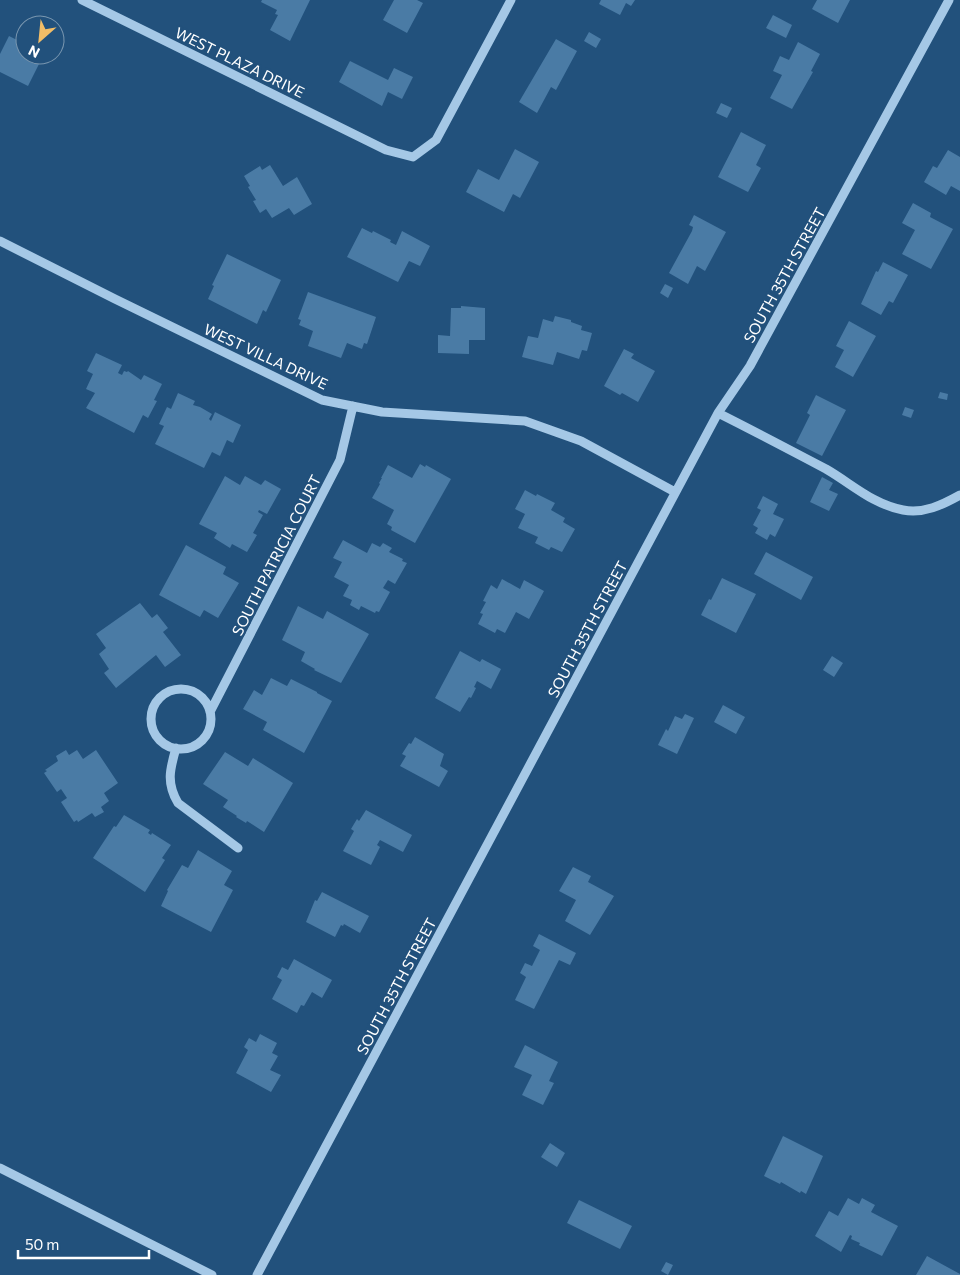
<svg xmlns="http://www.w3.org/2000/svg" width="960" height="1275" font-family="Commissioner,sans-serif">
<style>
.building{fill:#4a7ba5}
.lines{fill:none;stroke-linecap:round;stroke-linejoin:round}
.minor{stroke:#a5c8e6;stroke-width:9}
.labels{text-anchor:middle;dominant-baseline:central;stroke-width:4.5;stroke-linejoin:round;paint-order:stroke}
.street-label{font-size:15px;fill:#fff;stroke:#22517c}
</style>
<rect width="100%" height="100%" fill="#22517c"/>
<path class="building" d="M262 0H310L290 41 270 30 278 15 275 14 277 10 261 2Z
M394 0H417L423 3 407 33 383 20Z
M601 0H635L631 6 626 3 620 15 599 4Z
M817 0H850L838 23 812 9Z
M773 15 792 25 786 38 766 28Z
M589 32 601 39 596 48 584 41Z
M9 36 25 44V55H31L30 57 40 62 28 86 0 72V54Z
M556 39 577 51 556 90 551 87 537 113 519 102Z
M798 42 820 54 811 71 813 72 792 109 770 98 782 75 773 71 780 56 789 60Z
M350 61 388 80 394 68 413 77 402 99 388 92 382 106 339 82Z
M721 103 732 108 727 118 716 113Z
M741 132 766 145 756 165 761 168 748 192 718 177Z
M515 149 539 162 520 198 513 194 504 212 466 192 478 169 499 180Z
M948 150 960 157V191L951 186 946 195 924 182 933 166 937 168Z
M270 165 283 186 297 177 312 204 294 215 289 208 272 218 266 209 260 213 253 201 256 200 248 187 250 186 244 176 260 166 262 170Z
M913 203 931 213 930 217 953 229 931 269 902 254 915 230 902 223Z
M694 215 726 232 705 271 697 266 688 284 669 273 692 231 693 227 689 225Z
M362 228 372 233 373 231 391 240 390 242 396 245 402 231 430 246 420 266 409 261 398 282 347 257Z
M227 254 281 280 266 312 263 310 257 324 208 299 214 286 212 285Z
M883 262 908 275 893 303 889 301 881 315 861 304 876 271 878 272Z
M665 284 673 288 668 298 660 293Z
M308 292 376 317 367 344 364 343 362 349 347 343 341 358 308 346 313 331 299 325 301 320 298 319Z
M461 306 485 308V340H469V354L438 353V335L450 336 451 308H461Z
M555 316 571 320V322L582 326 581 330 592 333 587 351 582 350 579 359 557 352 553 365 522 357 528 336 538 338 543 319 553 322Z
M849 321 876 336 853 377 835 367 844 350 836 346Z
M624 349 634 354 631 358 655 371 638 402 622 393 620 395 604 386Z
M96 353 122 365 118 373 122 375 124 371 127 372 128 371 141 380 144 375 162 384 154 400 157 401 148 418 143 415 134 433 86 408 95 393 86 389 93 374 87 371Z
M940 392 948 394 947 400 938 398Z
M178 393 195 401 193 405 200 407 212 414 209 419 211 421 215 412 241 425 233 443 227 440 220 456 212 452 204 468 155 444 164 426 159 424 167 407 171 409Z
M816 395 846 410 822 456 796 443 810 415 807 413Z
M905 407 914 410 911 418 902 415Z
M420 464 425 467 426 465 451 479 415 543 391 530 392 527 387 524 394 510 372 498 380 484 379 483 382 478H381L388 465 412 478Z
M225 476 240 485 245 476 261 485 265 480 281 489 267 514 259 510 258 512 263 515 253 533 257 535 247 552 232 544 230 548 214 538 217 533 199 524Z
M822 477 833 483 829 490 838 494 829 511 810 502Z
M525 490 536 496 537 494 555 503 551 510 565 518 563 522 575 529 562 552 551 547 549 550 535 543 538 537 518 528 525 514 515 509Z
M763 496 778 504 773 514 784 519 775 537 770 534 767 540 755 533 758 528 753 525 761 510 757 508Z
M343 540 367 553 372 543 380 547 383 543 392 548 389 552 403 559 402 561 407 563 395 584 388 580 383 588 390 592 379 612 376 611 375 613 361 606 359 610 350 605 352 600 343 596 349 585 334 577 342 562 333 558Z
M186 545 226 567 223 574 239 583 218 618 204 610 200 617 159 595Z
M766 552 813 577 801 600 754 574Z
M722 578 756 594 736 633 701 615 709 599 711 600Z
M502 579 520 589 524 580 544 591 529 619 516 612 505 633 497 629 495 633 478 624 483 614 480 613 486 602 483 601 491 585 497 589Z
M140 603 152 618 157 614 168 628 163 632 181 655 165 667 156 655 116 688 104 673 109 669 99 654 106 648 96 634Z
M298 606 323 619 327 611 369 634 341 683 314 670 315 669 301 661 305 652 282 640Z
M460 651 480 662 482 659 501 669 491 689 477 681 474 687 476 688 471 698 469 697 460 712 435 698Z
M832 656 843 663 834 677 823 670Z
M271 678 287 686 291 679 317 692V693L332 701 304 753 263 730 267 722 243 709 254 690 262 695Z
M723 705 745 717 736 734 714 722Z
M685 714 694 718 677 754 658 745 666 729 668 731 675 716 682 719Z
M415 737 444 754 440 766 448 771 439 787 400 766 406 756 402 754 409 743 411 744Z
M66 750 69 755 77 750 83 759 96 750 118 783 104 793 109 801 101 807 104 812 95 817 92 813 78 822 77 820 74 822 61 802 67 798 61 789 57 792 44 773 47 771 45 770 58 761 56 756Z
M225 752 248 766 253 758 293 783 264 832 247 821 246 823 236 817 237 816 223 807 228 800 203 784Z
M366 810 412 835 403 852 380 840 377 845 380 847 371 865 343 851 354 831 351 829 357 819 359 821Z
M124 815 150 830 148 833 151 835 152 833 171 845 162 858 165 860 145 892 93 858 114 826 116 827Z
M198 850 232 871 224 885 233 890 211 932 161 906 168 891 167 890 182 865 188 868Z
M573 867 591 876 588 882 614 896 590 935 565 921 576 900 559 891Z
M322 892 369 916 360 933 344 924 343 926 341 925 335 937 306 922 315 900 317 901Z
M539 934 576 953 570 965 559 960 534 1009 515 1000 526 977 520 973 525 963 532 966 540 950 533 946Z
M294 959 332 980 322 998 312 992 304 1006 301 1005 297 1013 272 999 282 980 277 977 282 967 288 970Z
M260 1034 277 1043 272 1053 278 1056 270 1070 281 1075 271 1092 236 1073 248 1050 244 1047 249 1038 256 1042Z
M525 1045 558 1062 549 1081 554 1083 543 1105 522 1095 532 1075 514 1067Z
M783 1136 823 1156 806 1194 801 1191 800 1193 781 1182 780 1184 764 1176Z
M550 1143 565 1153 557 1167 541 1157Z
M848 1198 859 1204 862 1198 875 1205 871 1212 898 1226 882 1256 859 1245 860 1243 851 1239 852 1236 850 1235 841 1252 815 1236 829 1211 838 1216Z
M579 1200 632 1226 620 1249 567 1223Z
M927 1256 960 1274V1275H916Z
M666 1262 673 1265 668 1275 661 1271Z"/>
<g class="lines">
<path class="minor" d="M82 0 386 150 413 157 436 140 511 0
M0 241 115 299 322 400 382 412 525 421 581 441 675 492
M718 413C754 431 790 450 826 469 852 484 872 504 903 510 924 514 942 505 960 495
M151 719a30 30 0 1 1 60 0a30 30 0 1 1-60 0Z
M210 712 340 460 353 406
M176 748C170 769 166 783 178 803L238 848
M0 1168 212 1275
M257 1275 718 413 750 366 949 0"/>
</g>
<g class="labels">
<g class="street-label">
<text transform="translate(240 62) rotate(26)">WEST PLAZA DRIVE</text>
<text transform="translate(784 275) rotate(-61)">SOUTH 35TH STREET</text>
<text transform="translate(266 356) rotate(25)">WEST VILLA DRIVE</text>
<text transform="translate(276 555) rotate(-63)">SOUTH PATRICIA COURT</text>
<text transform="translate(587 629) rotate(-62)">SOUTH 35TH STREET</text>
<text transform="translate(396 986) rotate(-62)">SOUTH 35TH STREET</text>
</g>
</g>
<g transform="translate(40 40) rotate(207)"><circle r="24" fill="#22517c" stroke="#7a97b0"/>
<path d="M0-4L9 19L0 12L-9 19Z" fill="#f2bd67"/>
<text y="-8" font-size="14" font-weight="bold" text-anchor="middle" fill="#ffffff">N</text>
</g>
<path d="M18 1250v8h131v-8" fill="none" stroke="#ffffff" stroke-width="2.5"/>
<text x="25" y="1250" font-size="15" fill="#ffffff" stroke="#22517c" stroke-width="4" paint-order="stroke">50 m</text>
</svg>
